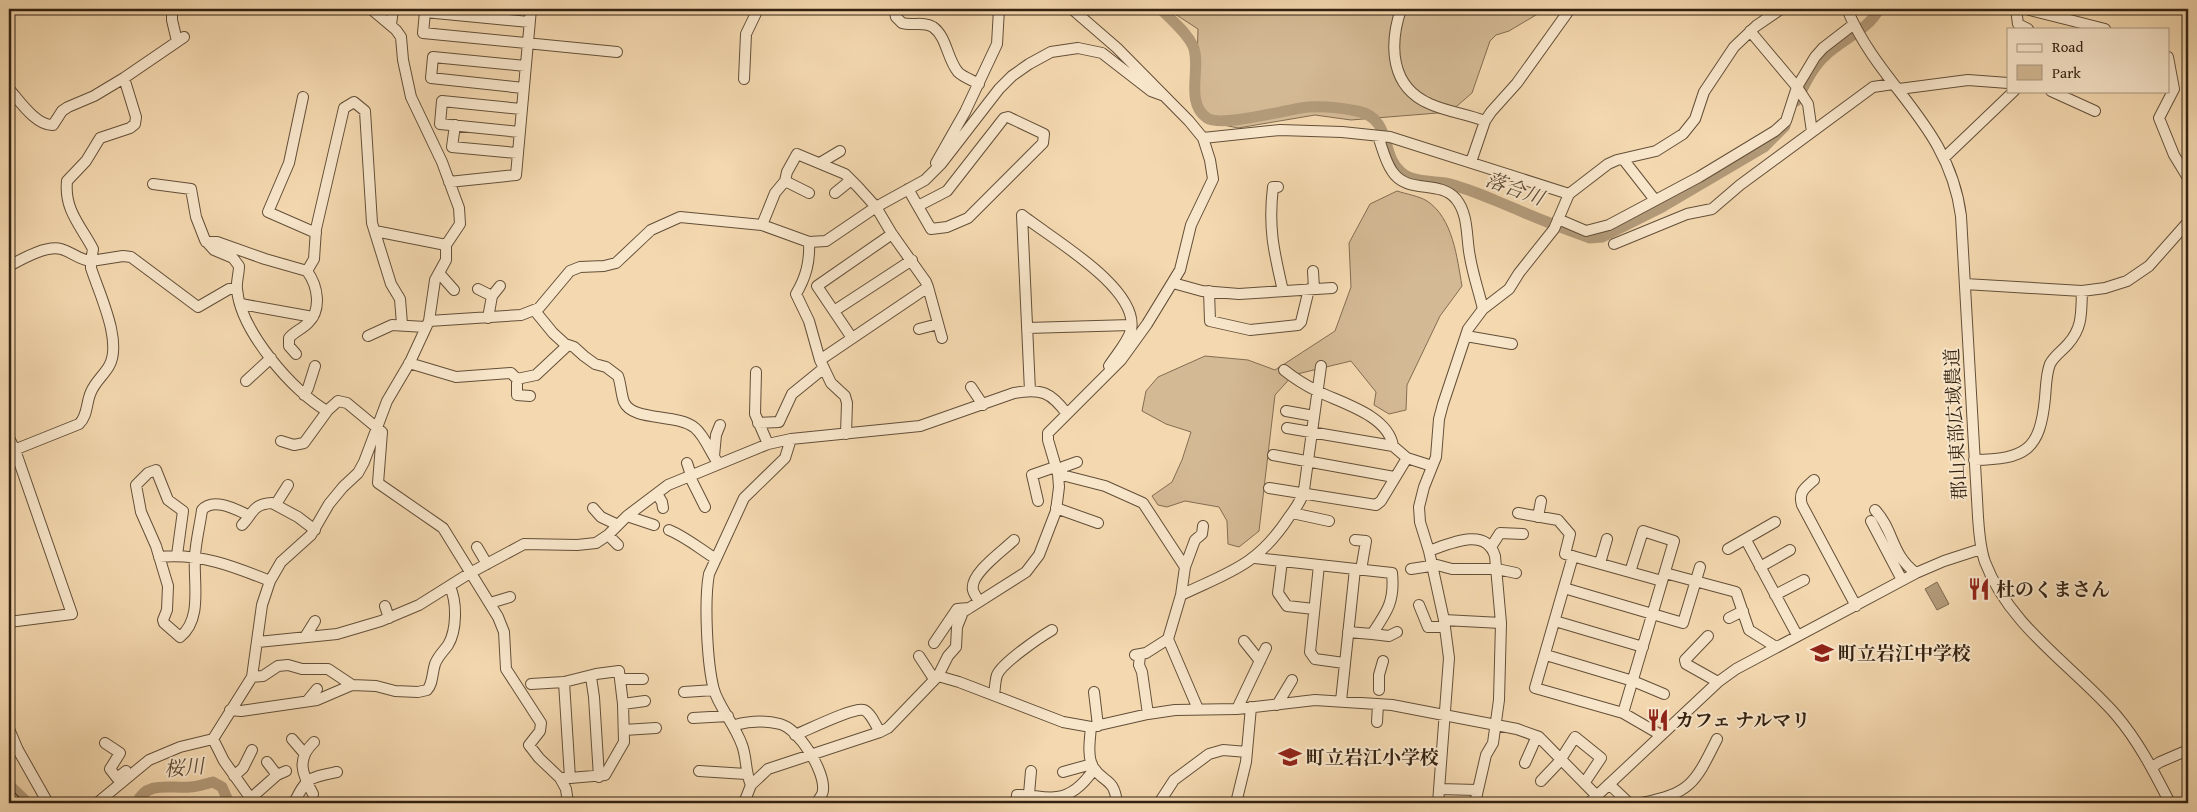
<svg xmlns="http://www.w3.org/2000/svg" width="2197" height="812" font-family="'Gentium Book Plus','Noto Serif JP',serif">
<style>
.green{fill:#d3b994;stroke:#836d52}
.water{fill:#b29a79;stroke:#7f6a4f}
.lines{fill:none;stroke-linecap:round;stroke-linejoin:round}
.river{stroke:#b29a79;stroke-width:11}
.minor-casing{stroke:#634f38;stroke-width:12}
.highway-casing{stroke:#332111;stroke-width:16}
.minor{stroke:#f8e6cb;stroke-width:10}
.highway{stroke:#f4d8af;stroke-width:14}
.labels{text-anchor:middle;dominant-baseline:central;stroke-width:4;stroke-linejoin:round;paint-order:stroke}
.street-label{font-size:19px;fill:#332111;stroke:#f8e6cb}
.poi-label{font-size:19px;font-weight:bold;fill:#332111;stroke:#f8e6cb;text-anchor:start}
.water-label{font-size:20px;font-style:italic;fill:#5f4b35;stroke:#f8e6cb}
</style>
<rect width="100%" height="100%" fill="#f4d8af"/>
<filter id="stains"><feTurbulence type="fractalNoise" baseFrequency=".004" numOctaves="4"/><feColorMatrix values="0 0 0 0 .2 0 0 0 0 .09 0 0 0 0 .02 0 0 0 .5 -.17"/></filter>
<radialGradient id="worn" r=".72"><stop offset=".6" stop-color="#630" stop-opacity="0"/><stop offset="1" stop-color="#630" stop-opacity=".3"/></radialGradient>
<path class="green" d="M1170 9H1546L1509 31 1496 35 1490 41 1472 93 1450 112 1351 120 1315 115 1238 128 1209 122 1196 94 1198 29 1175 14Z
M1397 191C1406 194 1419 196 1427 201 1453 218 1457 258 1462 286L1440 316 1407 385 1406 410 1389 414 1374 405 1376 392 1351 361 1293 375 1275 395 1259 531 1239 547 1228 544 1227 521 1219 507 1185 501 1167 507 1158 505 1152 496 1172 482 1182 460 1191 432 1166 424 1142 411 1146 391 1158 377 1205 356 1248 360 1275 370 1335 331 1351 287 1349 243 1370 204Z"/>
<path class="water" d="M1937 582 1949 604 1937 610 1925 589Z"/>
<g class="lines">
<path class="river" d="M1161 9C1171 20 1186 31 1193 46 1202 67 1184 102 1207 118 1222 128 1287 109 1308 107 1323 106 1342 108 1357 111 1393 118 1380 155 1401 172 1412 182 1431 181 1445 183 1469 188 1493 200 1516 209 1540 220 1565 229 1590 238L1602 237 1662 207 1764 147 1785 126
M1796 101C1805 85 1812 67 1826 55 1842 40 1869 29 1879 9
M9 785 28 803
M137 803C146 780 172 789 190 787 198 787 205 784 213 782L222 787 229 803"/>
<defs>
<path id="minor" d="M172 9V20L177 41
M894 9 896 17 902 23C912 26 924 21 933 27 947 37 947 59 958 72 963 77 972 80 979 84
M1401 9C1389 45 1390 87 1430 104 1448 112 1467 114 1485 121
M1847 9C1880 88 1949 124 1961 216L1978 517C1979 532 1980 548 1985 562 2009 626 2073 666 2116 715 2139 742 2154 772 2170 803
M2016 9 2018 24 2028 29
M2026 9 2105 29
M529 22 425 12 423 33 617 52
M391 25 393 9
M1750 31 1797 87 1808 104 1812 132
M2168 57 2174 89 2159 118 2174 155 2188 178
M124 78 136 117 135 124 130 128 100 138 86 161 67 181C64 210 81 226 93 249L91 261 123 256 131 257 198 307 229 289H237
M744 79 746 34 758 9
M523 88 431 78 433 57 525 66
M9 89C19 100 36 126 53 125L62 111 68 107 94 96 124 78 184 37
M1899 89 1968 80 2008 83
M2051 91 2095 111
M303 97 289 163 268 212 316 233
M455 125 452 147 517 153
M519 132 440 124 442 101 521 109
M1378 136C1382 147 1385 161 1392 171 1407 195 1439 179 1456 199 1469 215 1466 238 1470 257 1473 275 1479 292 1483 309
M1203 138 1280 130 1342 132 1390 137 1569 194
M1945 157 2014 91
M1623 159 1655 200
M1471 162 1485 121 1491 112 1517 83 1570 9
M820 163 840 151
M936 163 965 112 997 44 999 9
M785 181 809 193
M449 182 516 175 531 9
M153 184 191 189 196 217 205 240 214 250 233 258 239 266C239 274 236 282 237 289 240 330 293 392 327 411
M1278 187H1273C1268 228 1274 252 1283 291
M908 189 931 229 947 227 968 218 1043 143 1044 134 1008 117 1004 118 947 191 918 206
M835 193 851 180
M1022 215C1049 237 1140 288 1131 330 1128 342 1116 355 1109 366
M1022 215 1030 391
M1558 219 1586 231 1609 225 1699 177 1775 131 1786 121 1797 87 1815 57 1823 48 1854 24
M762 225 775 193 785 181 787 172 797 154 845 174 858 187 876 207 892 234 926 282 928 287 820 360
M375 231 446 245
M206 242H217L265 259 307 271
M809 242C810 262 806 277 796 294L809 321 820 360 831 383 845 396 847 403 846 434
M1614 244 1687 214 1712 209 1740 185 1873 87 1893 84
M9 266C22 259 46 245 61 249 72 252 79 260 91 261V268C99 293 123 342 109 366 104 375 95 382 91 392 86 402 88 416 79 424L9 452
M1313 271 1314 289
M439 273 454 290
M1173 283 1202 291 1239 294 1332 288
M1965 284 2082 291 2105 288 2127 281 2149 266 2188 222
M928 287 942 338
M478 289 492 296
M1209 291 1210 321 1250 330 1298 325 1301 322 1309 289
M241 304 313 317
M535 311 553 333 565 344 574 347 584 356 595 364 606 367 618 376C621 384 621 394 624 402 633 422 677 413 695 428 704 435 711 453 718 463
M834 311 912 260
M488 318 492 296 500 286
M429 321 521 315 539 308 570 271 580 267 604 266 616 263 651 230 680 217 762 225 809 242 826 241 876 207 925 180 941 164 999 89 1012 76 1029 64 1051 52 1078 48 1102 53 1151 91 1162 95
M1027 328 1131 325
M919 329 938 324
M368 336 392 325 425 327
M1466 336 1512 344
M852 338 817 286 892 234
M296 354 289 346V338C294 332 302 329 308 323 322 310 318 286 307 271L314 259 316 229 344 108 354 102 365 111 372 223 391 284 400 299 402 324
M409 363 456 377 511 373 517 379 536 375 568 345
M1284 370C1294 378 1305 385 1317 391 1341 403 1388 415 1393 446
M756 372 755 414 768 444
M517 379V395L530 396
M246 381 271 358
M971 387 983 405
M304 395 308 388 315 366
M1286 411 1314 416
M758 423 779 422 792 394 824 368
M1287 428 1393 446 1407 458 1432 466
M9 438 15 450 72 614 9 622
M281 441 294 445 304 443 328 410 338 401 347 403 382 432 378 483 443 528 498 617 504 632 506 669 541 723 540 731 529 745 539 758 560 778H570
M1273 455 1394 477
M714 456 716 435 720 425
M1974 460C2025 459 2040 451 2045 398 2046 387 2046 374 2050 364 2054 356 2062 351 2068 344 2083 327 2081 313 2082 291
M687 463 691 475
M1058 474 1105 486 1143 503 1185 567 1181 595 1168 639 1198 709
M689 475 705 507
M1061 475 1063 467 1077 462
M1814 480C1805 488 1798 492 1802 505L1856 606
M1269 488 1376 505 1381 501 1407 458
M657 494 662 502 663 508
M1038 501 1032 475 1055 467
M276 504 288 485
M593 508 601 517 618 525
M1056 508 1098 523
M1875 510C1894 530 1891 555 1916 573
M1292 513 1329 521
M1518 513 1558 520 1570 534 1565 554 1662 581
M627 516 654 525
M1538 517 1541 501
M1871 521 1902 580
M242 525C253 514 252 504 272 503L298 517 315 530
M669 530C686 537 700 549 716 559
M608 535 618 545
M1355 540 1366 541 1361 570
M1746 540 1797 635
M477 547 487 564
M1491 547 1500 533 1523 534
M1728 549 1775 522
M1429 551C1449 544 1486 526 1495 556L1501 623 1499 700 1493 743 1486 755 1475 803
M177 555 183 511 168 500 156 470 148 473 136 485 141 512 156 546 168 586 167 610 163 620 164 623 180 637C203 619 193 582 195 556 196 540 200 525 202 510 213 497 235 509 248 515
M1573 556 1535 688 1623 713 1661 735
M159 557C200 553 233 566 270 581
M1255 558 1392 573C1395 601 1387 612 1372 634L1348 632
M1282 561 1278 593 1287 606 1314 609
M1600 563 1607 539
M1319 565 1310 652 1315 659 1344 663
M1185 567 1195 540 1202 534 1203 526
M1760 567 1790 550
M1411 569 1437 565 1452 569H1497L1516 573
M1665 573 1736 592 1749 630 1776 647
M1564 588 1683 623 1700 567
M1181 595C1229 572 1257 566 1289 517 1295 509 1302 500 1304 490L1321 366
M1775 595 1804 580
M979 601C977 598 974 594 973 590 969 574 1004 550 1014 540
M490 603 510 597
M1419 605 1428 627H1445
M385 606 389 618
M1729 618 1743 611
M1444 620 1501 623
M1555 621 1643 647
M1372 634 1389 636 1397 632
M1708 636 1685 660 1686 664 1718 682
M305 637 315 621
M1244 641 1260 661
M258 642 337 634 381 621 419 605 470 573 524 544 577 545 596 543 608 535 627 516 668 485 768 444 791 439 920 426 1014 393C1041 388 1051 392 1067 414
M934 643 957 609 969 608
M1135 655 1146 653 1168 639
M1140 655 1139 665 1142 672 1148 714
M1546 655 1633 681 1664 694
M919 656 934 679
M619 671 623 704 624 742 605 775 570 778 564 682 596 674Z
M938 676 948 656 956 647 957 627 963 612 1026 572 1039 555 1056 511 1059 487 1058 474 1048 440V433L1121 360 1147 324 1180 270 1191 225 1213 179 1210 160 1203 138 1189 121 1117 48 1072 9
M252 677 263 676 278 666 288 665 302 669H328L352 685 376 686 395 691 418 692 427 690C433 684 432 673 435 664 438 656 443 652 448 645 457 630 457 602 450 587
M591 677 594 697 599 777
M621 679H643
M531 684 564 682
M1379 690V675L1383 661
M684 692 714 690
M1094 692 1098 726
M994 695C995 689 995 681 997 675 1002 663 1040 637 1052 630
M308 700 317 689
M1341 701 1355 569
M623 704 645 701
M1277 705 1292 680
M1237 709 1266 648
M230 710 241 711 317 700 352 685
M1623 713 1674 541 1643 531 1630 572
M693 718 728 716
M1377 722 1378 704
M735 725C750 721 764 720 780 724 799 729 825 771 823 790 823 795 819 799 816 803
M1091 727C1090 739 1087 756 1093 767 1104 784 1114 777 1117 803
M9 729 18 750 48 803
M624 730 656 728
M795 735C808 730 853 707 864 710 871 713 876 726 880 732
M213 739 224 761 254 803
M292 739 304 753
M105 743 120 753 110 769 117 778 126 771
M267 762 277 775
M1525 763 1537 736
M2152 767 2160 762 2188 750
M699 771 746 774
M1063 772 1092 764
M234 776 243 768 252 750
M560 778 566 789 568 803
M1541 781 1559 762 1575 737 1601 758 1585 782
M1609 784 1629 803
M751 785C745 772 747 758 742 745 735 725 719 707 714 690 707 664 704 601 709 574L744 498 785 458 791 439
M1439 789 1477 790
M313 794C302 774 296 759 314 742
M1029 794 1031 771
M251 798 277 775 286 771
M97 803 149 760 180 747 213 739 252 677 262 605 270 581 281 562 311 535 329 504 343 487 358 473 364 462 387 401 410 362 429 321 435 280 446 260V245L460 224 459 208 442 162 411 97 403 60 401 37 396 30 371 9
M294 803C307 777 308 778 337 772
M744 803 751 785 768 769 880 732 888 728 938 676 959 682 1063 722 1091 727 1148 714 1175 710 1237 709 1315 700 1392 705 1423 711 1517 729 1539 737 1597 796
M1016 803 1017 795C1030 794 1044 799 1057 797 1073 795 1086 781 1094 769
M1159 803 1174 780 1209 754 1223 750 1247 752
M1236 803 1246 762 1251 707
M1438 803 1449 658 1444 620 1429 551 1420 522 1419 507 1424 487 1436 457 1439 419 1443 404 1468 329 1483 309 1509 289 1519 273 1554 229 1569 194 1608 164 1617 160 1656 151 1683 134 1695 119 1704 92 1734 47 1756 26 1781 9
M1589 803 1718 682 1736 669 1916 573 1944 561 1981 549
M1642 803C1691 793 1695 783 1717 739"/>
<path id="highway" d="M9 798 14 803"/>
</defs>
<use href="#minor" class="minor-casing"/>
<use href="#highway" class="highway-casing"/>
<use href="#minor" class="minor"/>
<use href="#highway" class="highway"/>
</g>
<defs>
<symbol id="restaurant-bare" viewBox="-9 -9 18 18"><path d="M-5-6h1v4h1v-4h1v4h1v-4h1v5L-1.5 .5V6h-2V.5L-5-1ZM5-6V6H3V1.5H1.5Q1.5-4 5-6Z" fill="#8f2418" stroke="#f8e6cb" stroke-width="2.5" paint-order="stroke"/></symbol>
<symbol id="school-bare" viewBox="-9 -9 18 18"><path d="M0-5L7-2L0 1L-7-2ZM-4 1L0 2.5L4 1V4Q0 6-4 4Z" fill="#8f2418" stroke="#f8e6cb" stroke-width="2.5" paint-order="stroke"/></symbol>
</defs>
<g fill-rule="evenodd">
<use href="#restaurant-bare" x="1963" y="573" width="32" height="32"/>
<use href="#school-bare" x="1806" y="637" width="32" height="32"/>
<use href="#restaurant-bare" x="1642" y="704" width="32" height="32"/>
<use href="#school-bare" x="1274" y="741" width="32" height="32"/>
</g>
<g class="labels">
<g class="street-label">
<text transform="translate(1955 424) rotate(-93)">郡山東部広域農道</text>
</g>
<g class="poi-label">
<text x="1996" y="589">杜のくまさん</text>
<text x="1838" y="653">町立岩江中学校</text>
<text x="1675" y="720">カフェ ナルマリ</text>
<text x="1306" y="757">町立岩江小学校</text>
</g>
<g class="water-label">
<text transform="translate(1515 188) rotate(20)">落合川</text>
<text transform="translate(184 767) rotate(-5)">桜川</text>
</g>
</g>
<rect width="2197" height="812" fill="none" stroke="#f4d8af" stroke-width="30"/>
<rect x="10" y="10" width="2177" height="792" fill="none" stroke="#332111" stroke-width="2.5"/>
<rect x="15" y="15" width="2167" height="782" fill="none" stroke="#332111"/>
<rect x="2007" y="28" width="162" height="65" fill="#f8e6cb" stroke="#a99781"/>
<rect x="2017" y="44" width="25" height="8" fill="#f8e6cb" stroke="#a99781"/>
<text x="2052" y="52" font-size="15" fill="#332111">Road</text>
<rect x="2017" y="65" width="25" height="15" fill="#d3b994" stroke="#a99781"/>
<text x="2052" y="78" font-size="15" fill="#332111">Park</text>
<rect width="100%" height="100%" filter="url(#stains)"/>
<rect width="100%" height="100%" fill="url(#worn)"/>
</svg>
